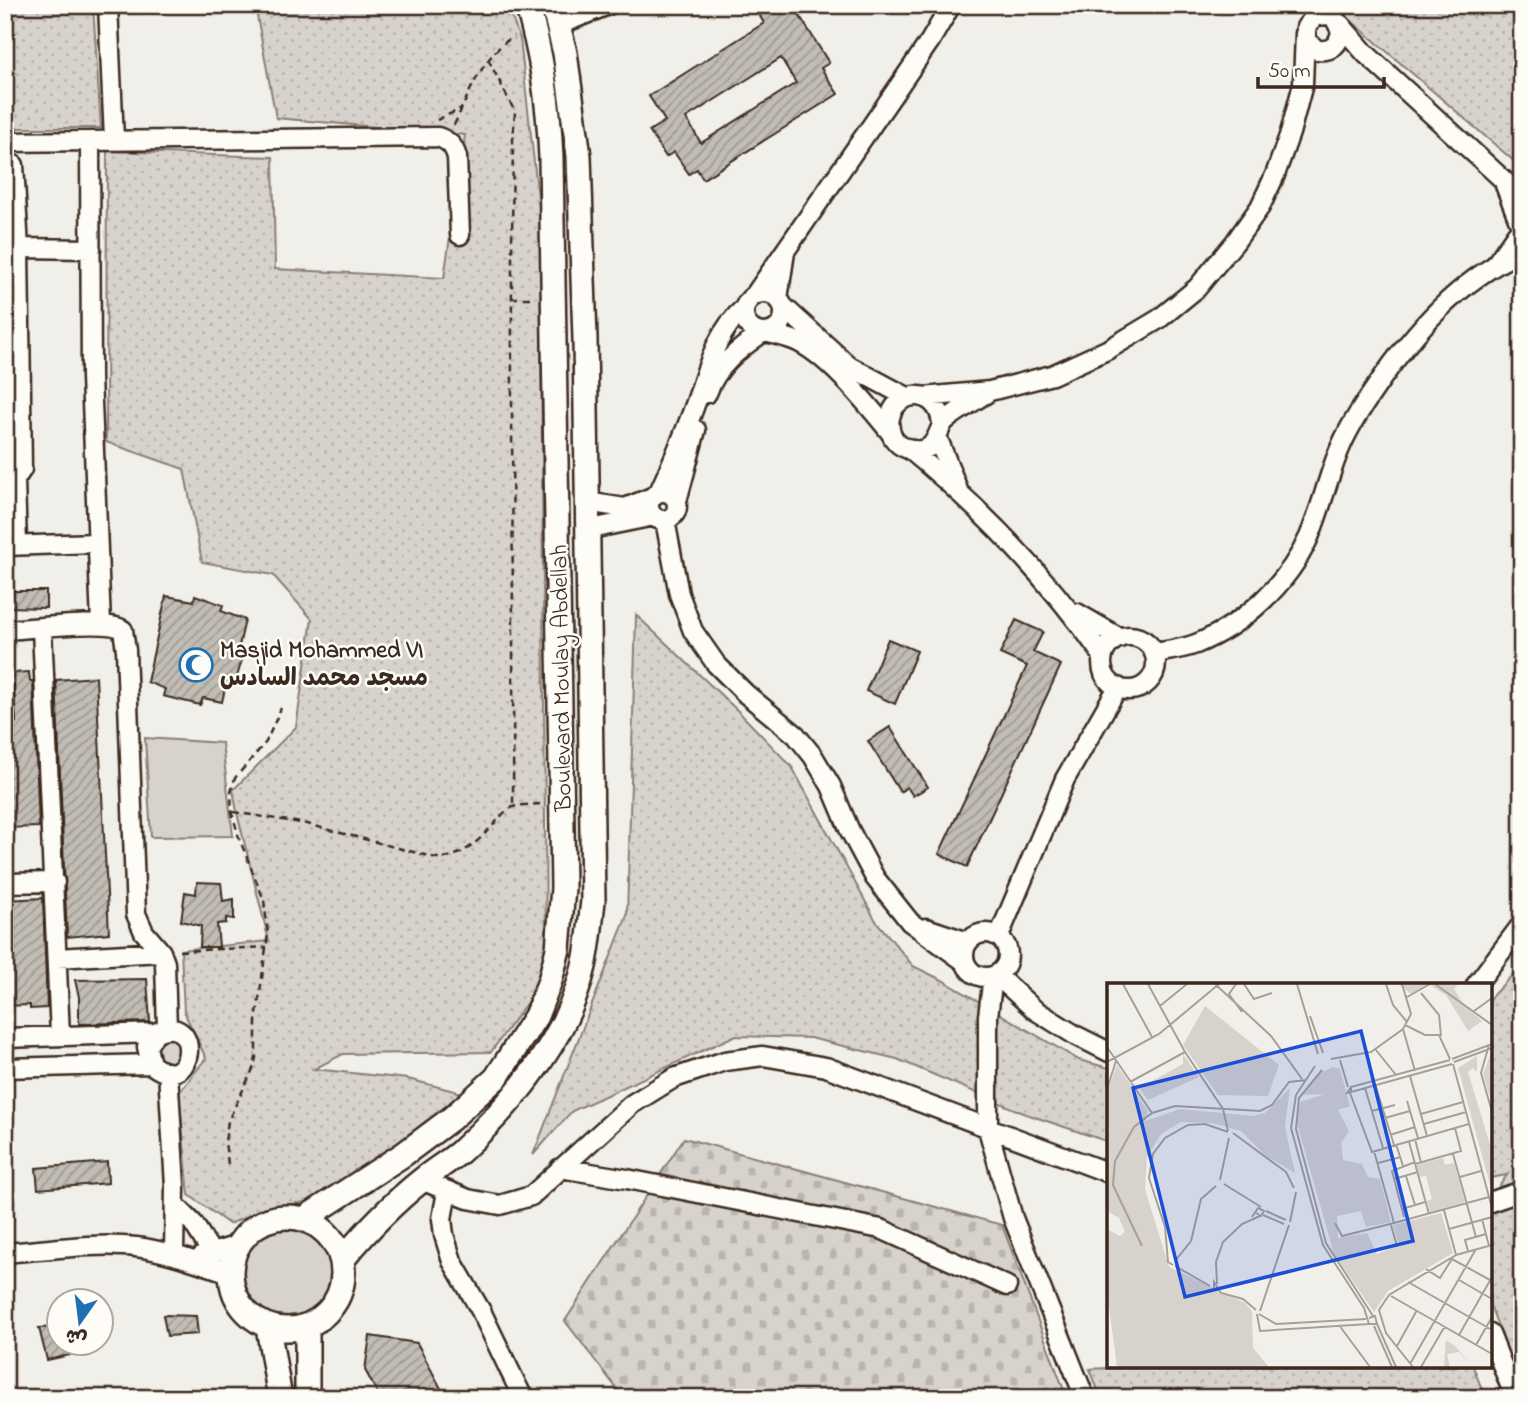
<svg xmlns="http://www.w3.org/2000/svg" width="1527" height="1403" font-family="'Indie Flower','Playpen Sans Arabic',sans-serif">
<style>
.grass{fill:url(#grass-dots);stroke:#897e75;stroke-width:2}
.cemetery{fill:url(#cemetery-stones);stroke:#897e75;stroke-width:2}
.green{fill:#d7d2cc;stroke:#897e75;stroke-width:2}
.building{fill:url(#building-hatch);stroke:#3b2a1e;stroke-width:2;fill-rule:evenodd}
.lines{fill:none;stroke-linecap:round;stroke-linejoin:round}
.minor-casing{stroke:#3b2a1e;stroke-width:23}
.major-casing{stroke:#3b2a1e;stroke-width:28}
.path{stroke:#3b2a1e;stroke-width:2.5;stroke-dasharray:7 5;stroke-linecap:butt}
.minor{stroke:#fdfcf7;stroke-width:18}
.major{stroke:#fdfcf7;stroke-width:23}
.labels{text-anchor:middle;dominant-baseline:central;stroke-width:5;stroke-linejoin:round;paint-order:stroke}
.poi-label{font-size:24px;font-weight:bold;fill:#3b2a1e;stroke:#fdfcf7;text-anchor:start}
.street-label{font-size:24px;fill:#3b2a1e;stroke:#fdfcf7}
.inset-road{fill:none;stroke:#a8a098;stroke-width:2}
.view{fill:#1d4ed8;fill-opacity:0.15;stroke:#1d4ed8;stroke-width:3.5}
.inset-edge{fill:none;stroke:#3b2a1e;stroke-width:3.5}
</style>
<defs>
<pattern id="grass-dots" width="8" height="8" patternUnits="userSpaceOnUse" patternTransform="scale(1.75)"><rect width="8" height="8" fill="#d7d2cc"/><path d="M2 2h.1M6 6h.1" fill="none" stroke="#b9b4af" stroke-width="1.8" stroke-linecap="round"/></pattern>
<pattern id="cemetery-stones" width="16" height="16" patternUnits="userSpaceOnUse" patternTransform="scale(1.75)"><rect width="16" height="16" fill="#d7d2cc"/><path d="M2 7V4a2 2 0 0 1 4 0v3zM10 15v-3a2 2 0 0 1 4 0v3z" fill="#b9b4af"/></pattern>
<pattern id="building-hatch" width="6" height="6" patternUnits="userSpaceOnUse" patternTransform="scale(1.75)"><rect width="6" height="6" fill="#c1bcb4"/><path d="M-1 1l2-2M0 6l6-6M5 7l2-2" fill="none" stroke="#9e9992"/></pattern>
</defs>
<rect width="100%" height="100%" fill="#f1efea"/>
<filter id="ink" filterUnits="userSpaceOnUse"><feTurbulence type="fractalNoise" baseFrequency=".0143" numOctaves="2"/><feDisplacementMap in="SourceGraphic" scale="14" xChannelSelector="R" yChannelSelector="G"/><feConvolveMatrix kernelMatrix="1 2 1 2 8 2 1 2 1" color-interpolation-filters="sRGB"/></filter>
<g filter="url(#ink)">
<path class="grass" d="M5 5H93L101 128H5Z
M255 5H507L520 39 540 215 546 945 538 987 491 1052 343 1054 314 1069 408 1079 462 1093 394 1151 320 1200 270 1207 229 1224 189 1195 179 1093 206 1058 184 1012 181 950 269 941 238 817 233 790 296 727 312 619 273 575 202 562 184 469 106 442 107 151 273 157 275 269 444 278 465 135 276 118Z
M1333 5H1522V168Z
M636 615 738 711 792 767 876 921 913 966 942 980 1079 1060 1109 1068V1142L1026 1114 897 1059 810 1038 734 1036 572 1111 533 1155 627 915Z
M1522 965V1390L1490 1305V1199L1507 1175 1490 1178V998Z
M1146 1366H1473L1484 1395 1471 1398H1101L1090 1369Z"/>
<path class="cemetery" d="M684 1138 1002 1225 1067 1398H624L565 1321Z"/>
<path class="green" d="M145 738 222 743 233 836 151 837Z
M174 1037 182 1051 173 1064 162 1065 152 1047 154 1042Z
M241 1272a46 46 0 1 1 92 0a46 46 0 1 1-92 0Z"/>
<path class="building" d="M753 5H793L829 63 821 68 838 94 703 179 697 169 689 174 674 152 666 157 649 131 665 121 649 96 764 23ZM781 58 796 83 701 143 686 118Z
M5 591H46V608L5 607Z
M195 595 223 605 221 611 245 620 239 646 245 650 235 683 227 679 222 702 203 698 200 705 163 696 165 689 147 682 166 596 194 601Z
M1016 620 1043 632 1033 652 1061 665 967 867 939 854 1027 666 1000 654Z
M888 639 917 651 895 704 866 691Z
M29 672 30 681H33L39 827 5 828V723L16 722 13 673Z
M96 677 109 933 67 937 56 680Z
M890 727 928 787 913 796 907 787 900 792 868 741Z
M197 882 221 883 223 901 234 899V919L226 918V923L217 924 219 947H200L201 926 181 921 185 892 196 894Z
M43 898 47 1008 30 1009V1005L5 1006V900Z
M147 979 150 1022 79 1024V997L75 980Z
M107 1162 108 1183 38 1189 36 1168Z
M163 1315 196 1316 198 1334 167 1336Z
M60 1327V1343H68L70 1355 47 1360 39 1328Z
M370 1336 417 1343 446 1398H380L365 1370Z"/>
<g class="lines">
<defs>
<path id="minor" d="M108 5 114 140
M1320 5 1335 19 1341 31C1339 45 1331 52 1317 50L1307 41 1306 27 1315 16 1329 15
M1340 24 1366 54 1522 197
M559 25 608 5
M90 141 438 137C449 141 454 146 457 157L460 235
M5 142 90 141 91 377 101 624
M1505 185 1519 221
M19 248 91 249
M1497 262 1517 233
M744 313a20 20 0 1 1 40 0a20 20 0 1 1-40 0Z
M754 296 930 41 951 5
M778 299 785 252
M784 307 849 366 907 397
M769 333C780 336 791 338 800 343 831 359 868 405 890 432
M707 393C717 366 739 349 762 333
M923 397 990 391 1052 375 1109 349 1159 319 1197 288 1235 242 1260 207 1275 175 1290 133 1303 84 1305 33
M942 423C940 406 927 392 909 397 884 404 882 441 908 449 939 457 936 428 946 420 959 410 973 402 987 393
M938 439 957 487
M908 448C982 509 1048 578 1103 656
M15 480 17 545
M5 483 15 480 22 469 19 248 14 165
M659 492C672 463 685 433 696 402 708 367 715 334 744 308
M649 506a14 14 0 1 1 28 0a14 14 0 1 1-28 0Z
M677 501 696 430
M586 502 625 508 652 497
M665 520 679 594 693 631 716 664 746 694 796 735 813 756 831 786 850 831 875 878 910 922 965 962
M586 530 654 516
M5 546 96 543
M1077 613 1120 638
M42 629 60 1036
M5 630C28 629 109 618 123 630L126 650 136 914 144 932 161 952 165 963 167 1029
M1102 663a27 27 0 1 1 54 0a27 27 0 1 1-54 0Z
M1154 653C1167 651 1183 649 1196 644 1243 625 1288 584 1309 537 1322 507 1328 475 1341 446 1350 425 1363 406 1376 387 1414 331 1459 280 1522 251
M5 883 55 882
M926 928 968 942
M964 955a22 22 0 1 1 44 0a22 22 0 1 1-44 0Z
M999 936 1065 779 1118 687
M57 958 161 952
M996 975 1035 1010 1075 1035 1109 1052
M993 977 988 1016V1129L1013 1218 1085 1398
M1476 985 1522 924
M5 1038 155 1033
M5 1068 151 1064C195 1100 204 1009 155 1033L147 1047 151 1064
M168 1072 175 1186 174 1255
M560 1168 627 1179 881 1229 1007 1286
M421 1180 468 1199 500 1205 531 1196 632 1104 674 1078 725 1061 763 1056 826 1067 1109 1173
M447 1191 442 1219 444 1235 452 1261 481 1311 523 1398
M1490 1202 1522 1191
M175 1205 193 1223 212 1253
M5 1253C45 1250 97 1242 136 1247 168 1251 199 1263 230 1273
M202 1256 238 1245
M1490 1334 1515 1398"/>
<path id="major" d="M231 1273a56 56 0 1 1 112 0a56 56 0 1 1-112 0Z
M304 1219 404 1154 452 1118 496 1078 536 1016 550 981 558 949 563 888 551 158C549 107 542 54 527 5
M343 1259C367 1230 393 1203 422 1180 434 1170 448 1162 460 1152 511 1105 564 1042 582 974 589 951 590 925 593 901L585 339 579 156 565 53 553 5
M268 1327 280 1398
M307 1327V1398"/>
</defs>
<use href="#minor" class="minor-casing"/>
<use href="#major" class="major-casing"/>
<path class="path" d="M488 59 515 112 513 140C510 362 514 585 513 807
M437 120 462 108
M454 125C470 92 482 56 514 36
M511 298H535
M233 812 307 824 436 858C463 859 479 840 496 822 501 816 506 810 513 807 521 804 532 805 541 804
M179 951 267 947
M228 1164 225 1142 228 1121 253 1069 256 1058V1022L268 933 264 900 239 838 232 812 231 792 235 778 266 742 281 708"/>
<use href="#minor" class="minor"/>
<use href="#major" class="major"/>
</g>
</g>
<defs>
<symbol id="mosque-ring" viewBox="-11 -11 22 22"><circle r="9.5" fill="#fdfcf7" stroke="#1f6fb2" stroke-width="1.5"/><path d="M3.5-4.9A6 6 0 1 0 3.5 4.9A5 5 0 1 1 3.5-4.9Z" fill="#1f6fb2"/></symbol>
</defs>
<g fill-rule="evenodd">
<use href="#mosque-ring" x="177" y="646" width="38" height="38"/>
</g>
<g class="labels">
<g class="poi-label">
<text x="220" y="651">Masjid Mohammed VI<tspan x="220" dy="28">مسجد محمد السادس</tspan></text>
</g>
<g class="street-label">
<text transform="translate(563 678) rotate(-91)">Boulevard Moulay Abdellah</text>
</g>
</g>
<g transform="translate(1107 983)">
<rect width="385" height="385" fill="#f1efea"/>
<path d="M291 1H351L347 6 357 22 375 38 361 48 339 12 321 1 304 11ZM76 71 92 94 41 117 32 105 76 81ZM370 73V89L366 85 361 89 385 168V209L351 85ZM10 82 41 128 38 138 73 126 146 133 158 130 183 105 178 144 188 190 159 173 134 148 105 140 74 139 54 151 40 174 38 206 62 284 138 320 145 328 146 365 162 384H10L0 308V246L13 253 18 249 12 235 0 228V109ZM226 84 233 86 243 123 231 127 242 148 234 160 236 177 255 181 261 194 273 196 284 239 259 244 254 228 230 233 231 255 260 250 270 271 292 262 286 242 334 230 346 270 281 308 267 329 227 271 189 137 193 119 218 111 196 112 213 90ZM339 357 348 363 366 384 352 369 340 371 343 384H337Z" fill="#d7d2cc"/>
<path d="M98 23 172 82 161 113 111 112 76 62Z" fill="#d7d2cc"/>
<path d="M385 68V122L376 91ZM336 175 338 182 347 180 358 219 323 229 320 218 325 216 319 193 312 194 309 182Z" fill="#d7d2cc"/>
<path class="inset-road" d="M16 1 45 54M41 1 78 69 116 126 121 148M108 1 164 53 195 96M129 1 122 11 135 29M137 1 147 16 165 10M190 1 211 71M279 1 286 22 300 39M328 1 385 42M314 10 332 32 334 53M300 14 323 1M53 23 80 1M367 28 385 15M203 33 216 70M298 42 318 52H332L343 76M296 46 308 88M382 62 374 90 385 129M0 64 45 130M269 67 289 92M224 76 264 69 296 46 304 31 295 1M345 76 385 61M233 77 241 104M0 79 52 51 112 1M347 79 385 65M346 81 385 225M208 83 189 112 184 145 216 262 257 325 262 341H270L268 333 262 335M215 87 192 115 189 146 219 260 266 333M303 93 320 153M23 99 78 69M268 101 287 162M244 104 240 110 244 109V104L343 77M258 105 276 165M0 106 9 78M244 109 345 81M243 110 265 169 362 141M300 118 311 155M265 128 288 122M314 131 356 119M278 135 303 128M317 141 359 129M126 150 179 189 187 205M283 152 308 144M308 156 314 180M302 159 322 231M289 161 296 183M267 168 287 240 382 214M346 171 369 254M271 180 294 174M308 181 354 168 348 145M299 193 308 222M353 194 374 188M287 196 311 189M113 197 122 155M117 201 154 224M295 226 318 219M159 228 179 237M156 232 177 241M145 234 151 225 157 228 154 233 149 230M297 234 285 188 308 179M375 236 382 263M183 239 189 209M228 240 235 253 287 240M284 242 290 263M342 246 385 234M35 263 6 202 8 178 27 144 45 130 68 123 153 128 165 122 182 99 199 97M361 268 358 257 379 251M349 272 385 262M345 276 383 297M68 278 84 258 94 216 109 203M66 282 61 279 58 244 42 195 46 171 58 155 81 142 98 141 121 149M68 283 103 303M319 286 333 295 345 276M352 297 385 316M301 299 385 347M110 301 109 279 116 259 135 241 153 233M107 305V299L114 310 136 316 149 327M284 313 385 371M153 328 182 242M150 331 153 348 262 341M152 331 169 341 259 336M270 341 289 384M232 342 263 384M267 343 285 384M352 352 385 294M369 362 385 334M290 363 310 327M303 381 369 266M306 384 279 350 272 327 282 312 349 272 337 227M314 384 338 343"/>
<path class="view" d="M254 48 306 258 78 314 26 105Z"/>
<rect width="385" height="385" class="inset-edge"/>
</g>
<rect width="1527" height="1403" fill="none" stroke="#fdfcf7" stroke-width="28"/>
<rect x="14" y="14" width="1499" height="1375" fill="none" stroke="#3b2a1e" stroke-width="2.5" filter="url(#ink)"/>
<g transform="translate(80 1322) rotate(194)"><circle r="33" fill="#fdfcf7" stroke="#afa8a0" stroke-width="2"/>
<path d="M0-5L12 26L0 18L-12 26Z" fill="#1f6fb2"/>
<text y="-10" font-size="19" font-weight="bold" text-anchor="middle" fill="#3b2a1e">ش</text>
</g>
<path d="M1258 77v10h126v-10" fill="none" stroke="#3b2a1e" stroke-width="3.5"/>
<text x="1268" y="77" font-size="21" fill="#3b2a1e" stroke="#fdfcf7" stroke-width="5" paint-order="stroke">50 m</text>
</svg>
